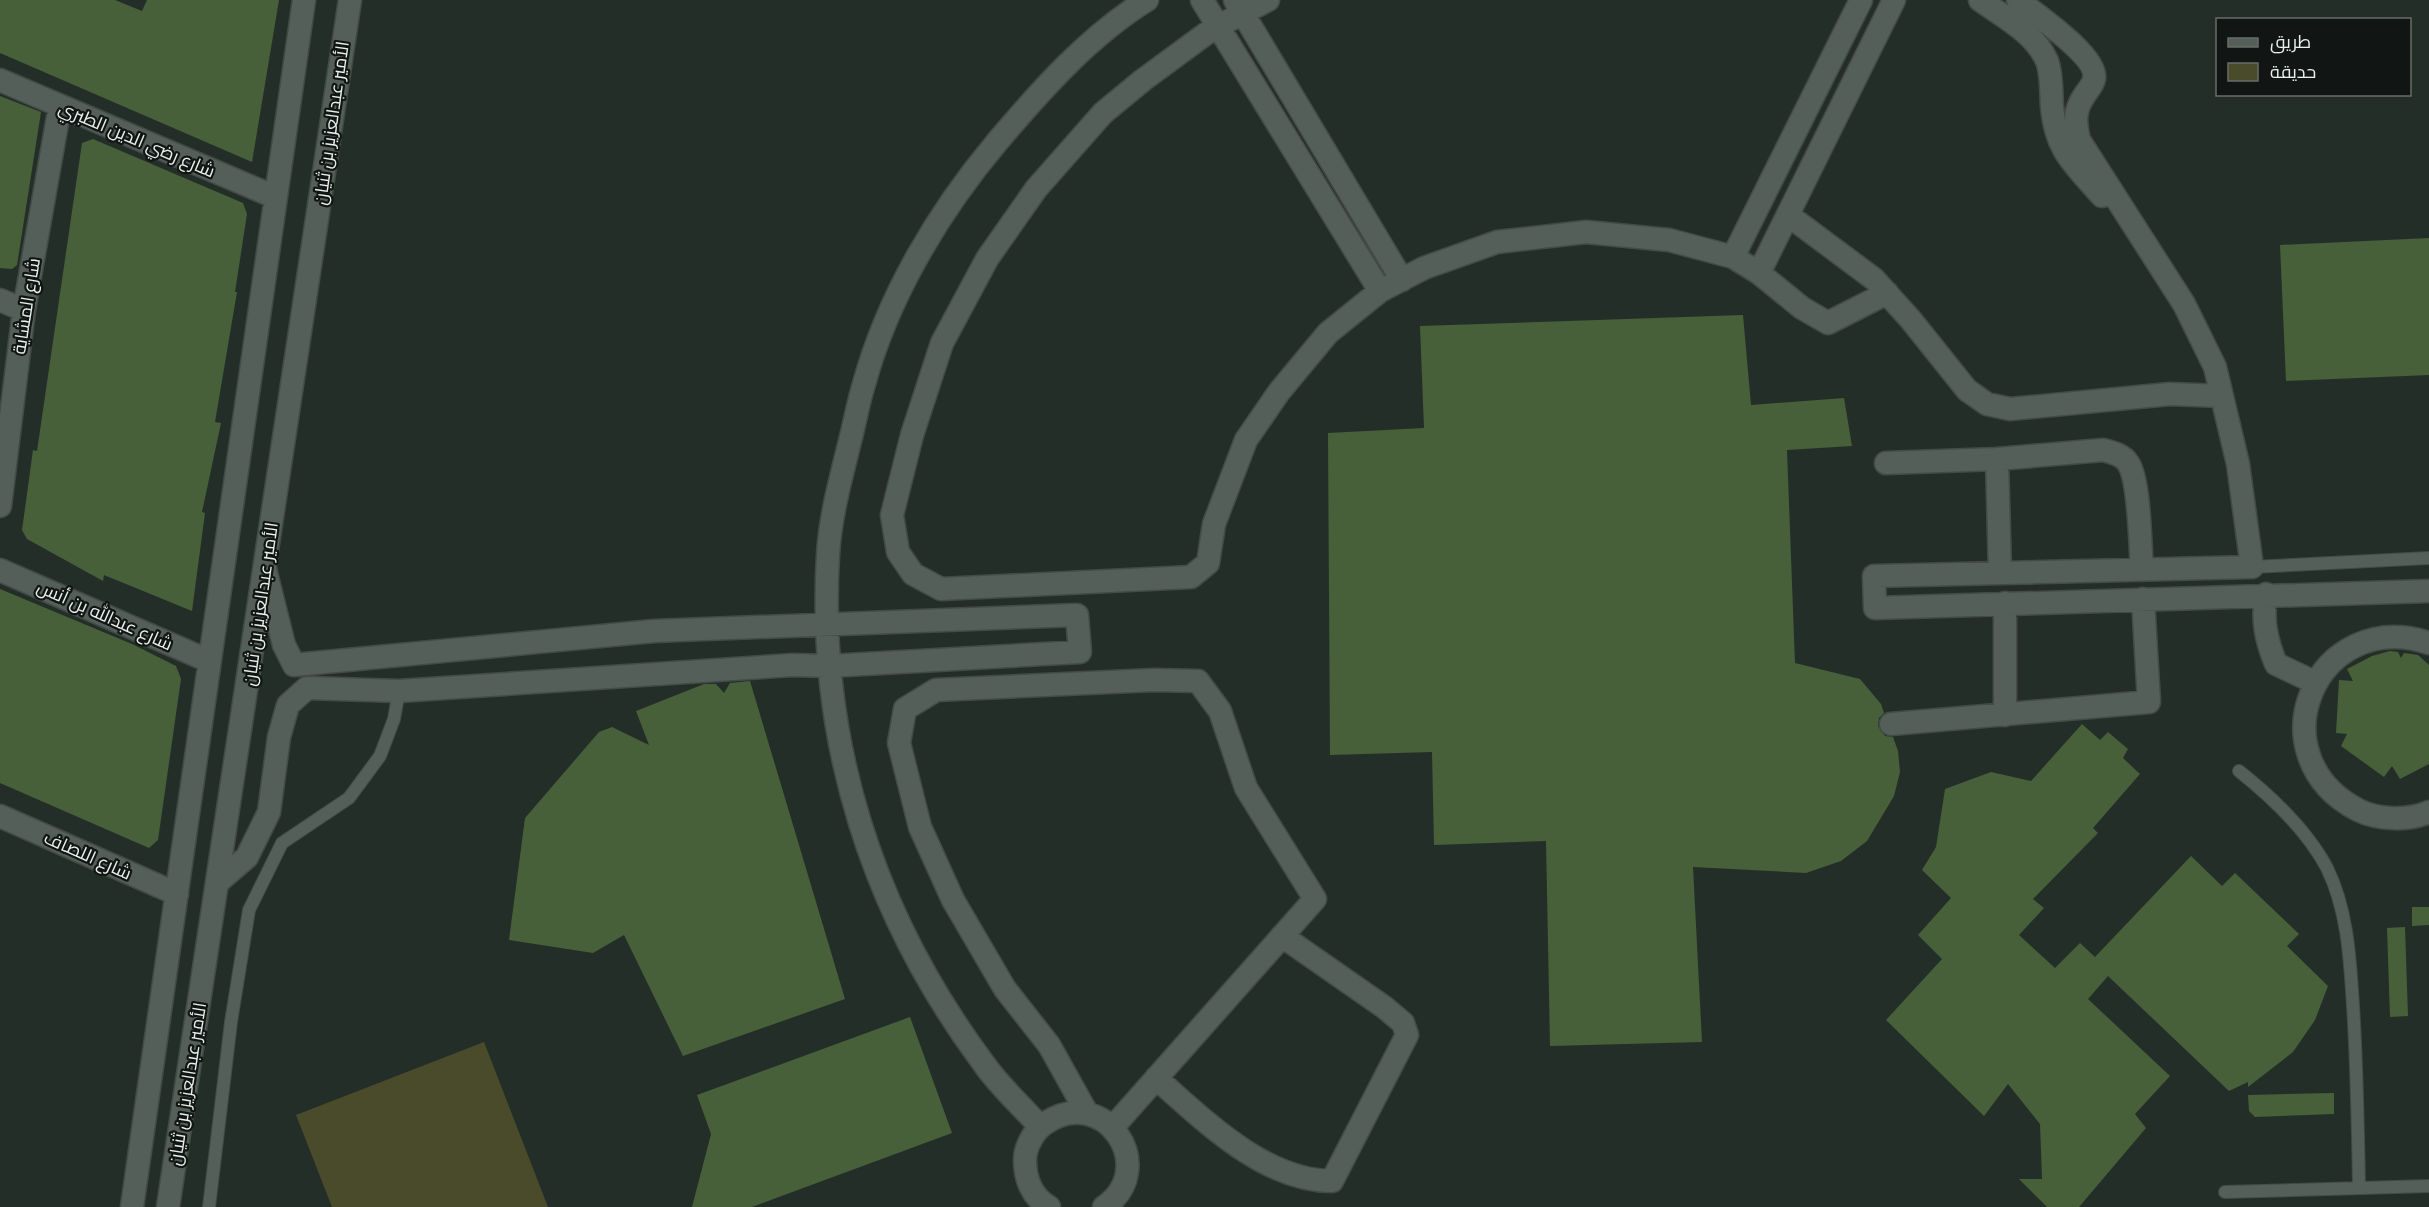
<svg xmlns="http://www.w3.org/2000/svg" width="2429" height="1207" font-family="'Source Serif 4',Cairo,serif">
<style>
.green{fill:#4a4b2b}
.building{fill:#47603a}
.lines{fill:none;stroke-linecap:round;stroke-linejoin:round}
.lane-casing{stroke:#424b46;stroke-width:14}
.street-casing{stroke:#424b46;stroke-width:25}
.lane{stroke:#545f59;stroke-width:12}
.street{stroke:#545f59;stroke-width:22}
.labels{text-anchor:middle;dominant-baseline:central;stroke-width:4.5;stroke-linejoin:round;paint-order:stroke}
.street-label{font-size:18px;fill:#eaf1ed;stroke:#111513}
</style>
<rect width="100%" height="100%" fill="#242e28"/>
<path class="green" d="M484 1042 548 1207H332L296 1115Z"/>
<path class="building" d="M0 0H115L142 11 147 0H279L252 162 0 53Z
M0 96 41 112 17 265 12 269 0 268Z
M93 139 243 203 247 214 235 292H237L215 422 221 423 202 512 205 513 192 611 104 575 103 581 27 539 22 530 33 450 37 451 82 143Z
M2429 238V375L2286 381 2280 245Z
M1743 315 1751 405 1844 398 1852 446 1787 450 1795 663 1860 679 1881 704 1884 713 1879 718 1878 726 1885 736 1893 737 1898 751 1900 772 1894 796 1867 841 1841 861 1806 873 1693 867 1702 1042 1550 1046 1546 841 1434 845 1432 752 1330 755 1328 433 1424 428 1420 326Z
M0 589 132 644 176 666 181 679 158 840 149 848 0 783Z
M2390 651 2398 652 2401 658 2404 653 2418 655 2429 665V764L2400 779 2392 766 2384 777 2341 746 2347 734 2336 733 2339 680 2353 681 2347 669 2372 656Z
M750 681 845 999 683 1056 624 935 593 953 509 940 525 818 599 732 612 727 649 745 636 711 704 684H716L724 693 730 683Z
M2082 724 2100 740 2108 732 2128 749 2123 758 2140 774 2093 828 2098 833 2033 899 2044 908 2019 935 2055 968 2080 943 2095 957 2191 856 2222 886 2235 873 2299 934 2287 946 2328 986 2315 1020 2293 1052 2248 1087V1082L2229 1091 2108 976 2088 999 2170 1076 2135 1114 2146 1128 2079 1207H2047L2019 1179H2042L2040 1124 2008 1084 1984 1116 1886 1020 1942 959 1918 935 1951 898 1922 870 1936 847 1945 789 1991 772 2031 781Z
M2412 907H2429V925L2412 926Z
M2405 927 2408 1016 2390 1017 2387 928Z
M910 1017 952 1133 752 1207H692L711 1134 697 1095Z
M2334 1093V1114L2255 1117 2249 1111 2248 1095Z"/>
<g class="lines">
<defs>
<path id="lane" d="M2252 567 2429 558
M2239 771C2273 798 2307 830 2327 868 2348 911 2350 960 2353 1006 2357 1067 2358 1127 2359 1188
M2225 1192 2429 1186
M209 1207 231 1022 249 910 282 843 349 798 380 756 394 719 399 691"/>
<path id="street" d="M1202 0 1380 291
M1235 0 1402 280
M1268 0 1211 30 1143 80 1103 113 1036 189 987 259 942 343 912 435 892 515 898 552 913 574 941 589 1191 577 1208 563 1214 524 1246 440 1279 392 1328 333 1380 291 1424 268 1497 242 1586 232 1669 240 1733 257 1759 273 1802 308 1828 323 1887 293
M1980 0C2004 17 2035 33 2047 61 2052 74 2051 93 2052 107 2056 151 2074 164 2102 196
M2018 0C2035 14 2099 57 2094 79 2093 85 2087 91 2084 96 2074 111 2075 122 2079 140L2184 304 2215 367 2238 464 2252 567 1874 576 1875 608 2429 591
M0 80 275 197
M1788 215 1874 279 1911 320 1967 390 1987 404 2010 409 2170 394 2222 396
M1733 257 1861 0
M1759 273 1894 0
M0 300 24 310
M1997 459 2103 450C2112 452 2123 455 2128 463 2140 480 2140 546 2142 570
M1886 463 1997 459 2000 573
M0 506 24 310 60 106
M0 570 209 661
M2266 594C2262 620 2266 640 2276 664L2316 683
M2429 643C2316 606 2253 755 2358 810 2378 820 2408 821 2429 812
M2005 715V603
M1891 724 2149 702 2143 599
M0 816 177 894
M218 882 247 857 269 812 279 737 288 705 307 688 399 691 793 665 829 666 1080 652 1077 615 654 631 294 665 284 645 265 569
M1156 1078C1204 1120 1264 1181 1332 1181L1407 1035 1403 1023 1384 1007 1282 936
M1087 1113 1049 1045 1005 989 953 900 920 827 899 743 905 709 936 690 1154 680 1198 681 1220 711 1246 788 1315 899 1113 1127
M1040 1127C1022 1106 1000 1087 984 1064 873 915 817 742 828 555 830 517 841 478 850 441 855 422 858 403 864 384 888 296 939 211 997 142 1041 90 1089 36 1147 0
M132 1207 304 0
M168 1207 350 0
M1049 1207C1032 1197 1025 1179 1025 1160 1025 1147 1034 1131 1044 1124 1104 1082 1161 1168 1104 1207"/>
</defs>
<use href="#lane" class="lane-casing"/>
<use href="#street" class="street-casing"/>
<use href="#lane" class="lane"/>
<use href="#street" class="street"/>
</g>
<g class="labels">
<g class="street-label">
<text transform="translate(331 123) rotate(-82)">الأمير عبدالعزيز بن ثنيان</text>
<text transform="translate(137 139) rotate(23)">شارع رضي الدين الطبري</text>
<text transform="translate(26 306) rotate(-81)">شارع المشاية</text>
<text transform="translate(260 604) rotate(-82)">الأمير عبدالعزيز بن ثنيان</text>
<text transform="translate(105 615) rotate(24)">شارع عبدالله بن أنس</text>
<text transform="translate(88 855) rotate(24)">شارع اللصاف</text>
<text transform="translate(187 1084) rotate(-81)">الأمير عبدالعزيز بن ثنيان</text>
</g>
</g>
<rect x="2216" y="18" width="195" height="78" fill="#111513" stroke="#686d6a" stroke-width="1.5"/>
<rect x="2228" y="38" width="30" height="9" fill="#545f59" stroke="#686d6a" stroke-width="1.5"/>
<text x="2270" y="48" font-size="18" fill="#eaf1ed">طريق</text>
<rect x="2228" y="63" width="30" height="18" fill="#4a4b2b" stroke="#686d6a" stroke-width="1.5"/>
<text x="2270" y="78" font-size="18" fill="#eaf1ed">حديقة</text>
</svg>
